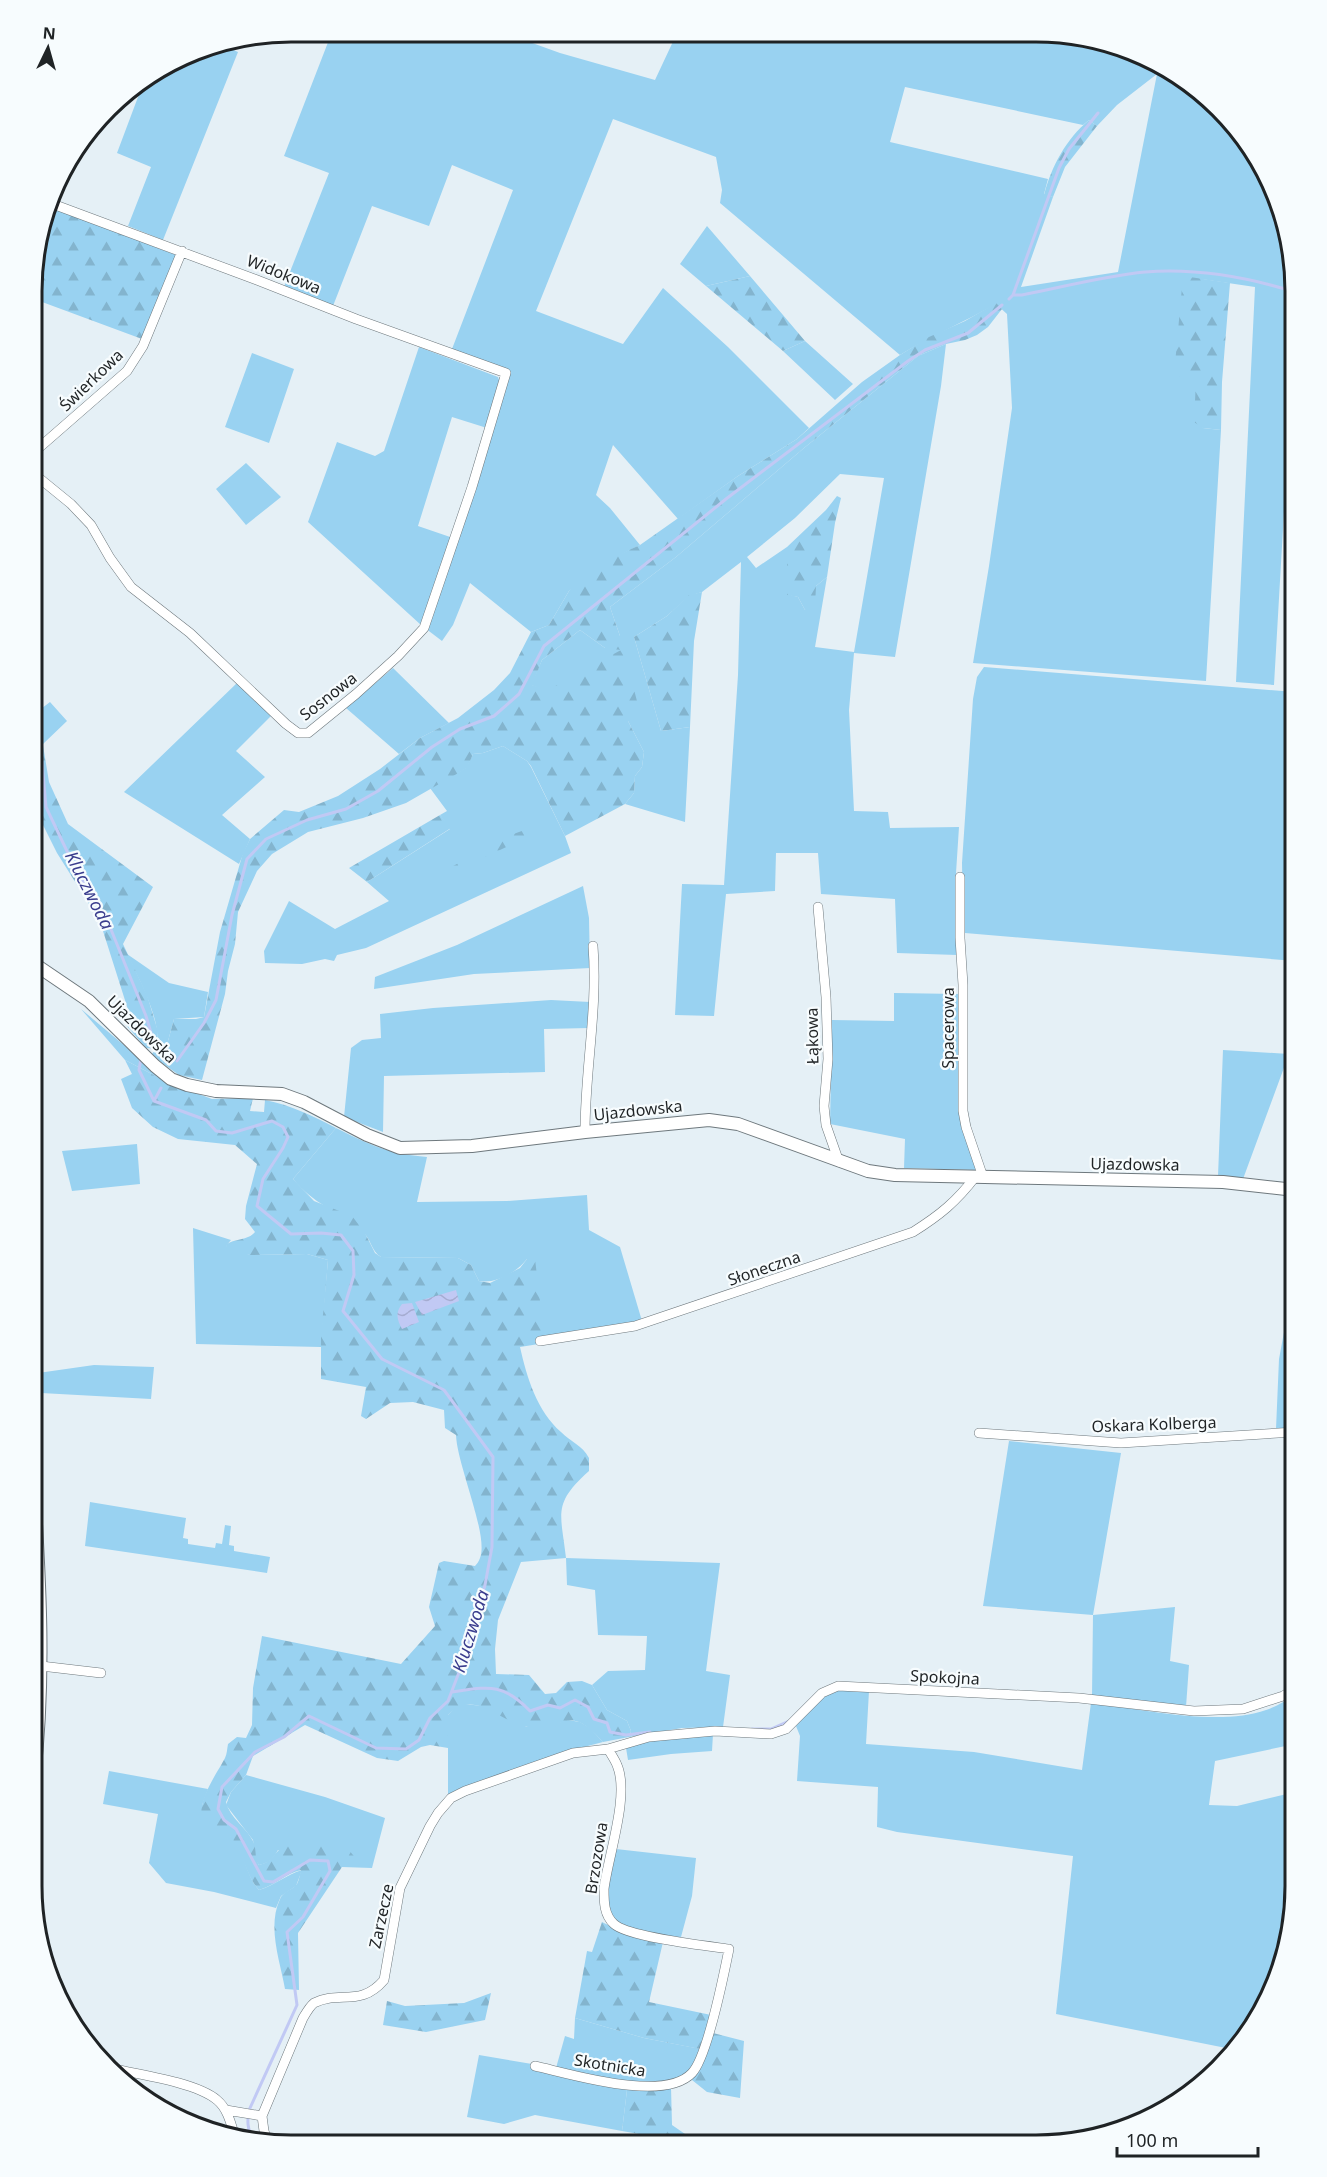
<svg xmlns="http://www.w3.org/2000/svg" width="1327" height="2177" font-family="'Noto Sans',sans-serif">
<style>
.green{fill:#99d2f1;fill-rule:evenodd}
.forest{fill:url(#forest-firs);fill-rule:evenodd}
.water{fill:url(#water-waves)}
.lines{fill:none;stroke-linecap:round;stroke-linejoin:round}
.stream{stroke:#c1c9f4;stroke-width:3}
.street-casing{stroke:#6e787d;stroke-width:10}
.secondary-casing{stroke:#6e787d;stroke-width:14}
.street{stroke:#fff;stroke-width:9}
.secondary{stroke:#fff;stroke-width:12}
.labels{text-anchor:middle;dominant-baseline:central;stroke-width:4.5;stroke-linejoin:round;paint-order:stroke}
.street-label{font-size:16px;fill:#1f2325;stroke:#f7fcfe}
.water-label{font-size:18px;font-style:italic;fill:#3a3d8e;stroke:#f7fcfe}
.rim{fill:none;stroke:#1f2325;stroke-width:3}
</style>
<defs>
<pattern id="forest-firs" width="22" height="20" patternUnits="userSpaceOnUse" patternTransform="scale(1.5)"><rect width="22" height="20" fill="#99d2f1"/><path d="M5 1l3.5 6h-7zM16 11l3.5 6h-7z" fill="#83b4ce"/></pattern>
<pattern id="water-waves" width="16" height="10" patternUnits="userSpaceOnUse" patternTransform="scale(1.5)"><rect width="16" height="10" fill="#c1c9f4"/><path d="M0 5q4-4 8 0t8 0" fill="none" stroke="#a5acd1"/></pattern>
</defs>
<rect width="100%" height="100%" fill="#e5f0f6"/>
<path class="green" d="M332 32H502L560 53 655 80 677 33 1071 34 1136 51 1194 85 1242 133 1276 192 1295 291V300L1290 298 1288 442 1274 685 1236 682 1255 287 1201 279 1196 379 1203 428 1221 430 1206 681 973 663 989 566 1012 408 1007 314 996 304C964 322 931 336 900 355L720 203 722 190 716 157 613 119 536 311 623 344 663 288 728 347 809 428 797 439 738 476 678 519 613 445 596 495 610 508 640 545 620 555 569 591 549 625 531 632 470 583 453 625 442 641 421 625 308 522 337 442 375 456 384 451 419 347 498 377 500 383 487 428 452 417 418 526 456 539 509 374 452 349 513 190 452 165 429 226 372 206 333 306 284 287 329 173 284 156ZM1157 74 1118 272 1021 287 1053 197 1044 194 1048 179 890 142 905 87 1083 125 1089 120 1097 126 1117 105Z
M222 45 238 52 163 240 128 226 151 167 117 153 144 81 192 51Z
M707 226 750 276 706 286 680 264Z
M805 341 853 384 835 400 783 351Z
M946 344 941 386 895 657 854 653 849 710 854 811 888 812 890 828 959 827 956 873 957 955 897 953 895 899 821 894 818 853H776L775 891 726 894 714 1016 675 1015 682 884 724 885 738 675 741 562 702 592 689 596 667 616 634 637 661 731 690 727 685 822 625 804 634 793 635 776 642 767 644 752 628 721 531 685 542 660 580 630 605 648 620 636 610 607 676 557 804 448 918 356ZM840 474 884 478 854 652 815 647 827 577 816 586 805 610 798 597 787 594V547L756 568 747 557 795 518Z
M252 353 294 369 269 443 225 427Z
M246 463 281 497 246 525 216 489Z
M984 667 1295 692V961L965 933 963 923 962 863 973 699 977 677Z
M393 668 449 723 420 738 399 754 346 708Z
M237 683 271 716 236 751 265 777 222 815 250 839 239 864 124 792Z
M50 702 67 721 43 744 41 733 33 715Z
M503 746 527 761 531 767 565 836 571 853 366 948 337 955 334 961 325 959 302 964 265 963 264 951 289 901 335 929 389 901 367 882 450 829 440 815 447 811 430 788 466 768 473 754 483 753Z
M583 886 589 918 590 968 474 974 374 989 375 977 457 945Z
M127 954 169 983 208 992 204 1017 174 1019 162 1063 152 1054C170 1033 137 976 127 954Z
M894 993 959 994 960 1111 976 1170 904 1168 905 1139 830 1124 832 1020 894 1021Z
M551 1000 590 1002 589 1028 544 1029 545 1072 384 1076 383 1132 344 1117 351 1048 362 1040 381 1038 380 1014 433 1008Z
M81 1009 169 1083 125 1060Z
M1223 1050 1289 1054 1243 1179 1218 1176Z
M336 1128C370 1145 389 1154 427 1157L417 1202 507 1201 587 1195 589 1230 620 1247 642 1321 545 1343 527 1259C516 1273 496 1284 479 1281L471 1265 458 1258 381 1257C371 1251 371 1238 362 1231 338 1211 313 1204 293 1179Z
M137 1144 140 1184 72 1191 62 1151Z
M193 1228 231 1240 226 1246 250 1255 307 1254 328 1260 321 1347 196 1344Z
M1290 1300 1295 1301V1428L1276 1429 1279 1359Z
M94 1365 154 1367 151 1399 41 1393 38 1373Z
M1009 1441 1121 1453 1093 1615 1175 1607 1170 1661 1189 1665 1186 1707 1092 1696 1093 1615 983 1606Z
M90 1502 186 1518 183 1538 188 1539V1544L215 1548 216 1543 222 1544 225 1525 231 1526 229 1545 234 1546V1551L270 1557 267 1573 85 1546Z
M566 1558 720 1563 706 1671 730 1675 723 1727 682 1728 629 1737 631 1731 627 1721 607 1710 592 1685 608 1671 645 1670 647 1636 598 1635 595 1590 567 1585Z
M839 1688 869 1691 866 1744 974 1752 1082 1770 1091 1703C1142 1709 1219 1727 1266 1710 1276 1707 1286 1700 1295 1695V1744L1215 1761 1209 1805 1237 1806 1295 1792V1904L1276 1985 1242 2044 1236 2050 1056 2014 1073 1856 897 1832 877 1827 878 1787 797 1781 800 1736 796 1726 824 1695Z
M464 1704 483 1706 527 1727H543L568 1720 580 1722 590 1728 603 1742 561 1753 448 1798V1715L456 1707Z
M713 1734 712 1751 671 1754 628 1760 626 1748C653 1736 684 1735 713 1734Z
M109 1771 208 1789 202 1805 208 1824C213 1827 220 1829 225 1832 245 1845 244 1874 259 1890 275 1885 286 1875 302 1870L296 1886 281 1896 276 1908 214 1892 166 1883 149 1863 158 1814 103 1804Z
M246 1775 325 1797 385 1818 372 1868 342 1867H362L278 1850C273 1859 269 1863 259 1865L256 1861 253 1840 226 1805 231 1792Z
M616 1849 696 1858 692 1896 681 1937 664 1936 625 1928 611 1916 606 1892Z
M575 2018 644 2038 706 2050 692 2080 651 2091 627 2090 622 2131 535 2115 504 2124 467 2117 479 2055 556 2068 565 2036 574 2039Z"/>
<path class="forest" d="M1089 120 1097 126 1065 167 1053 197 1044 195C1051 167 1066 139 1089 120Z
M49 206 176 255 142 339 34 299V257Z
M750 276 805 341 783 351 706 286Z
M1183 276 1230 283 1222 382 1221 430 1203 428 1194 422 1196 380 1174 375Z
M996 303 1002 309 988 327 977 335 965 340 946 344 918 356 804 448 676 557 610 607 620 636 638 705 628 721 644 752 642 767 635 776 634 793 625 804 565 836 531 766 527 761 503 746 483 753 473 754 467 768 406 803 363 818 308 832 272 854 257 871 238 912 235 944 228 971 225 994 202 1080 179 1075 162 1063 174 1019H196L204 1017 220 932 243 853 250 839 284 810 299 812 338 796 380 769 420 738 458 718 494 690 510 673 531 632 549 625 569 591 594 566 640 545 738 476 797 439 862 382 900 355 929 337 965 321ZM580 630 605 648 621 650 548 690 532 685 542 660Z
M837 496 841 498 835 523 827 577 816 586 815 607 805 610 798 597 787 595V547L826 510Z
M702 592 694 641 690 727 661 731 634 637 667 616 689 595Z
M33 717 41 733 49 782 68 824 153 887 123 944 147 995 157 1028V1049L146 1048 126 1025 130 1016 103 931 89 904 57 853 40 819 34 800Z
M440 815 451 828 367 882 349 868Z
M530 828 532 835 445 876 444 871 508 836Z
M125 1060 169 1083 212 1099 253 1098 250 1111 264 1112 265 1100C291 1105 313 1116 336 1128L293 1179 314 1201 352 1216 365 1233 375 1253 381 1257 458 1258 471 1265 479 1281 490 1283 520 1268 527 1259H535L545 1343 520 1347C527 1378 537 1411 561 1432 571 1442 582 1445 589 1458V1471C552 1504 561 1513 566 1558L521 1562 498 1620 495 1649 496 1674 529 1675 545 1694 556 1693 567 1682 582 1681 592 1685 607 1710 627 1721 631 1731 629 1737 603 1742C565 1700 566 1734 528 1727 500 1723 475 1687 448 1715V1748L430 1745 421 1747 398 1761 377 1758 305 1725 253 1756 246 1775 231 1792 226 1802C230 1818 246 1827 253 1841 257 1849 254 1857 259 1865 273 1862 274 1852 285 1845L343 1843 363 1867H342L298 1933 299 1990 285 1989C280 1961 267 1927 280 1899 283 1891 293 1890 297 1884 299 1880 300 1874 301 1870 285 1874 276 1885 259 1890 246 1876 244 1855 233 1840 226 1830 213 1831 205 1822 192 1807 218 1772 225 1758 227 1754 227 1749 228 1744L237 1737 246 1738 252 1725 253 1688 262 1636 401 1664 435 1626 429 1607 439 1563 444 1561 475 1566C477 1564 479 1561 480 1558 489 1535 457 1465 456 1435L445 1428 444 1410 413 1402 390 1403 366 1419 361 1416 366 1387 321 1379V1336L328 1260 307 1254 250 1255 227 1251 226 1245C234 1238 248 1241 255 1232L245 1219 246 1206 257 1164 235 1145 178 1139 153 1127 132 1108 121 1079 132 1074Z
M602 1922 628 1935 663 1942 649 2002 716 2016 713 2033 744 2041 740 2098 707 2092 692 2080 705 2050 644 2038 575 2018 587 1951 592 1952Z
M491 1993 485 2020 426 2032 383 2025 387 2001 405 2006 464 2003Z
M671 2087 672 2125 701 2145 622 2131 627 2090 651 2091Z"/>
<path class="water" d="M456 1290 459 1301 422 1315 415 1302Z
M412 1303 419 1322 402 1329C397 1319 395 1313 402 1304Z"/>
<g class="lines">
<path class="stream" d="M1013 295H1022C1063 287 1104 276 1145 272 1196 268 1247 277 1295 292
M1009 299 1013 295 1059 168 1069 149 1098 113
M33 732 42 763 46 807 75 868 110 927 146 1016 152 1036V1048
M141 1058 139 1070 154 1101 206 1120 216 1131 232 1133 272 1121 283 1127 288 1137 283 1148 263 1179 257 1206 291 1234 321 1233 341 1235 353 1251 354 1275 343 1311 382 1359 444 1390 493 1457 492 1547 485 1585 463 1662 448 1701 430 1718 419 1740 406 1749 376 1748 309 1716 284 1737 255 1752 222 1787 218 1809 224 1820 236 1829 264 1881 273 1882 310 1860 328 1861 330 1871 303 1917 287 1932 297 2005 250 2108C246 2121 248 2129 253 2142
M177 1061 204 1023 216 1000 232 915 247 859 266 839 307 820 346 809 378 791 432 747 460 729 494 716 519 694 544 646 726 499 908 361 925 350 968 333 1002 305
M154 1101 161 1088
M452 1692C488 1687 502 1682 530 1711L548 1705 560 1708 575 1700 588 1707 594 1719 607 1723 610 1732 626 1735 650 1732
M752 1729H771L789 1721"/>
<defs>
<path id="street" d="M33 453 127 371 143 346 182 251
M33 473 71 504 91 525 110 558 131 587 190 633 286 724 298 733H308L356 694 398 656 424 628 472 487 506 373 356 319 257 280 50 203
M960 877V938L963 985V1111L966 1127 983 1177
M818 907 826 997 828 1059 824 1106 826 1125 839 1162
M585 1132C585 1069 598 1009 593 946
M540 1341 635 1326 913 1232C940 1215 956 1202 976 1176
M979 1433 1121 1443 1295 1432
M41 1666 101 1673
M535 2066C571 2074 664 2103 692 2073 707 2057 724 1974 729 1949 707 1946 628 1937 614 1924 604 1915 604 1902 604 1889 608 1856 630 1795 617 1765 615 1760 611 1754 608 1749
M109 2068C136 2074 196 2082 217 2100 228 2109 231 2124 235 2137
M226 2110 262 2116
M268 2143 264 2131 262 2116 303 2018C306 2013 310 2006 314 2003 340 1990 360 2008 384 1980L400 1888 430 1826 438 1813 451 1798 465 1791 573 1753 608 1749 649 1737 715 1731 771 1734 786 1729 822 1693 838 1686 1079 1698 1194 1711 1243 1709 1283 1696 1295 1689"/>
<path id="secondary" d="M33 963 89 1001 155 1066 171 1079 187 1085 216 1091 282 1094 304 1102 367 1135 400 1148 472 1146 585 1132 709 1120 738 1124 868 1171 895 1175 1223 1182 1295 1190
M32 1791C47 1681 39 1569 32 1458"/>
</defs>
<use href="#street" class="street-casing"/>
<use href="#secondary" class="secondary-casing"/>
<use href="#street" class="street"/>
<use href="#secondary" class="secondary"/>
</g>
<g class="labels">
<g class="street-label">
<text transform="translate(284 274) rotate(22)">Widokowa</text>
<text transform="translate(91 380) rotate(-44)">Świerkowa</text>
<text transform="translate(328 696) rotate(-38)">Sosnowa</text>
<text transform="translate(948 1028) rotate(-90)">Spacerowa</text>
<text transform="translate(142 1029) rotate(44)">Ujazdowska</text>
<text transform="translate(812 1036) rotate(-91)">Łąkowa</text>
<text transform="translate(638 1110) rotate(-6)">Ujazdowska</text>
<text transform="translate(1135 1164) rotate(1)">Ujazdowska</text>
<text transform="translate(764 1268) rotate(-19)">Słoneczna</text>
<text transform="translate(1154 1424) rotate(-2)">Oskara Kolberga</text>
<text transform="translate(945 1677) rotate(3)">Spokojna</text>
<text transform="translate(596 1858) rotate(-81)">Brzozowa</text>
<text transform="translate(381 1916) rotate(-78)">Zarzecze</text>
<text transform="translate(610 2065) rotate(9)">Skotnicka</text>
</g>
<g class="water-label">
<text transform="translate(90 890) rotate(63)">Kluczwoda</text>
<text transform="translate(470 1631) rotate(-73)">Kluczwoda</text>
</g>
</g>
<path d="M0 0H1327V2177H0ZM291 42H1036A249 249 0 0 1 1285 291V1886A249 249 0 0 1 1036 2135H291A249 249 0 0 1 42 1886V291A249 249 0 0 1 291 42Z" fill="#f7fcfe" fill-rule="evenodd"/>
<path class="rim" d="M291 42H1036A249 249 0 0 1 1285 291V1886A249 249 0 0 1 1036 2135H291A249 249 0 0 1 42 1886V291A249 249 0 0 1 291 42Z"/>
<g transform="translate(48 48) rotate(5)" stroke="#f7fcfe" stroke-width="4.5" paint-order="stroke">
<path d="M0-4.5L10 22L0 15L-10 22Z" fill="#1f2325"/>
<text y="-9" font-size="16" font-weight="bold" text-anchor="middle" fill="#1f2325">N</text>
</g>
<path d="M1117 2147v9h141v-9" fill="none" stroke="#1f2325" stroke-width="3"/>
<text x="1126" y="2147" font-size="18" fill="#1f2325" stroke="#f7fcfe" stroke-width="4.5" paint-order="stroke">100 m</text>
</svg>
